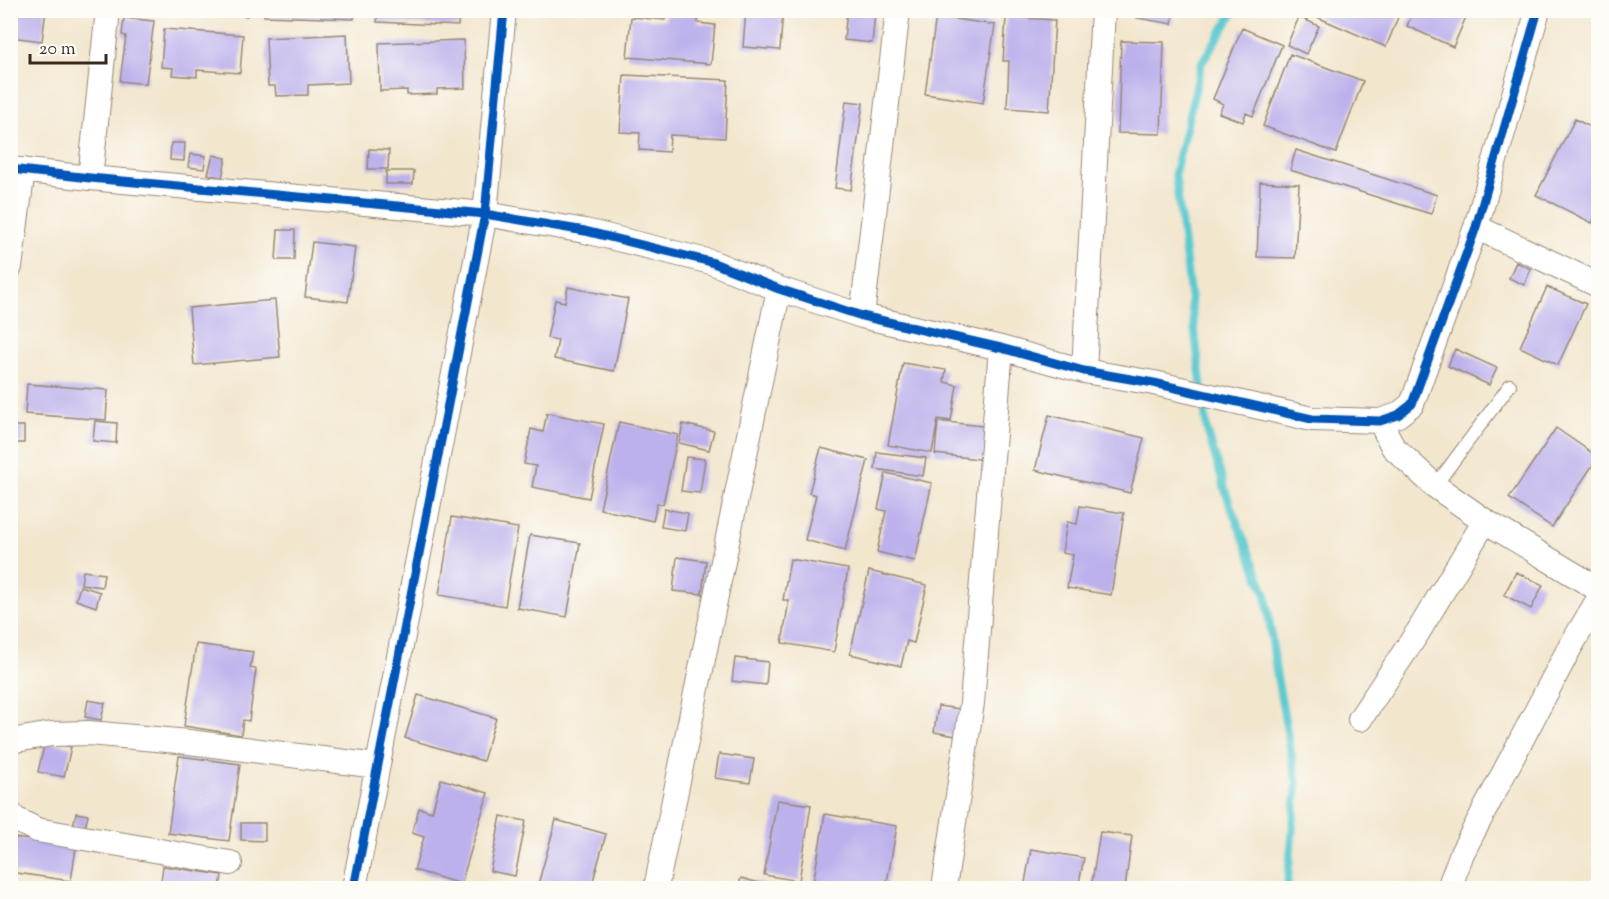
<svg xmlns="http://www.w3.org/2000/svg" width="1609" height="899" font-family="'Sorts Mill Goudy',serif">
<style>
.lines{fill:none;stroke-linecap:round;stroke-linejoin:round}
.stream{stroke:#5bc9cf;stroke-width:8}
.building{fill:#bcb1ec}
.service-casing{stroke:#968876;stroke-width:14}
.minor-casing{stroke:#968876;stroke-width:26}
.service{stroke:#fff;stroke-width:12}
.minor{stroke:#fff;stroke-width:24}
.cycleway-casing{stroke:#fdfcf7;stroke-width:13}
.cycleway{stroke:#0057b8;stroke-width:9}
</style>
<rect width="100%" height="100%" fill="#fdfcf7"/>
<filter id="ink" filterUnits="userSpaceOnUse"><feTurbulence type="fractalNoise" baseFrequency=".0167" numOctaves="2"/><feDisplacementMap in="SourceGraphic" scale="12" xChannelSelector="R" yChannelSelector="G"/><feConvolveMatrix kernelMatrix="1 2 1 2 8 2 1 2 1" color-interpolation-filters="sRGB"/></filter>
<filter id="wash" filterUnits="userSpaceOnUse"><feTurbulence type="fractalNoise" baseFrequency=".008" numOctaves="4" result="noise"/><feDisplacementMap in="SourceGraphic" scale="24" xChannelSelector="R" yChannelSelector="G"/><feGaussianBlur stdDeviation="1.35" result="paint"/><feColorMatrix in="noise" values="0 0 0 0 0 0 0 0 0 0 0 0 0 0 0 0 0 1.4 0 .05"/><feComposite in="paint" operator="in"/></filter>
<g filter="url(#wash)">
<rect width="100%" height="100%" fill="#f2e6cd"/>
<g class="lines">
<path class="stream" d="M1235 10 1202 62 1175 173 1207 430 1229 502 1266 595 1276 671 1297 785 1287 888"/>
</g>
<g id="blocks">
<path class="building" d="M10 10H46L42 41 10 37Z
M208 10H247V16L207 12Z
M264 10H355L354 19 264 16Z
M378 10H459L458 26 377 22Z
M666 10H699L698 23 715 25 711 64 627 57 631 17 665 20Z
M746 10H783L780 50 743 47Z
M847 10 875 13 872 43 844 40Z
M1139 10H1174L1172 24 1137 18Z
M1320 10H1401L1386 47 1317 17Z
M1414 10H1469L1453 47 1407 26Z
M936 16 995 25 983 103 925 94Z
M1006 17 1055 20 1049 111 1007 108 1009 61H1003Z
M1299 17 1319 26 1306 54 1287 45Z
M124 18 154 21 146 84 120 81 126 36 122 35Z
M1242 28 1282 45 1253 116 1246 113 1243 122 1219 113 1223 104 1213 99Z
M164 29 243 35 240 73 197 70V77L172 75 173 68 161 67Z
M347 34 349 83 308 85V95L276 96 275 86H268L266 38Z
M464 40 465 88 437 89V94L407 95V90L380 91 379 43Z
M1121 41 1164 42 1161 134 1118 133Z
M1290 54 1363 81 1336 153 1263 126Z
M624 75 728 80 725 138 670 135 669 152 639 150 640 133 620 132Z
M846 101 863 103 851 190 835 188Z
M1575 119 1598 131V211L1592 223 1536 195Z
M171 143H185L184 161 170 160Z
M369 149 389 150 388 169H368Z
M1296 150 1437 195 1431 214 1290 170Z
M190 154 206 156 204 169 188 167Z
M213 155 226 158 222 178 208 174Z
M386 171H414L413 184H386Z
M1260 182 1299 184 1295 258 1257 257Z
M278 230H295L294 260H276Z
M312 242 355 247 348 302 305 297Z
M1516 262 1531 269 1524 285 1509 278Z
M568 287 628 299 614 371 554 359 558 340 547 338 555 300 565 302Z
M1547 287 1586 304 1558 365 1520 347Z
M275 300 280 357 194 365 189 308Z
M1455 349 1497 368 1489 385 1448 366Z
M903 363 946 370 944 382 957 385 951 421 938 419 932 453 888 445Z
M27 384 108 390 106 420 25 414Z
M547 413 604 424 589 498 532 487 536 466 524 464 531 429 543 432Z
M1049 415 1144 438 1130 493 1035 470Z
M95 421 117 423 116 443 93 441Z
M938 421 991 427 987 460 935 454Z
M619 422 678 435 663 504 657 503 653 521 600 509Z
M683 424 714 431 709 450 679 443Z
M10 426H24V443H10Z
M1556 428 1598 457 1552 527 1509 498Z
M821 448 868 460 845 551 805 540 816 495 809 493Z
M877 452 926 458 923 476 875 469Z
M686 457 705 459 700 493 681 491Z
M886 473 932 483 915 561 877 552 886 511 878 509Z
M1080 506 1124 513 1111 595 1067 588 1073 555 1062 553 1067 522 1077 524Z
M664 509 688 513 685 531 661 527Z
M452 517 518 528 505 606 439 595Z
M530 535 580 543 567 617 517 608Z
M677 557 706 561 702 594 673 591Z
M790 559 848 569 834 652 782 643 789 600H783Z
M83 571 104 574 102 587 81 584Z
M869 571 927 585 914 643 907 641 901 666 850 654Z
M1516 572 1543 585 1531 609 1504 595Z
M80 586 100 592 96 607 76 600Z
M196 644 253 652 250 668 256 669 249 721 243 720 241 735 184 726Z
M735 658 768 662 766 685 732 681Z
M418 695 496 718 483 761 405 738Z
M88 700 105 703 101 720 85 717Z
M938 706 960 709 956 736 934 732Z
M45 741 71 747 64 777 38 772Z
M719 754 754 759 750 783 715 778Z
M179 756 240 764 229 841 168 833Z
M441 779 488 793 461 884 414 870 424 837 412 833 419 808 432 812Z
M777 800 811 805 799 881 764 875Z
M76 813 88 815 85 828 73 826Z
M825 814 897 826 886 888H844L813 884Z
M501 816 526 821 515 876 490 871Z
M556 820 606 834 591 888H537Z
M241 823H265V841L241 840Z
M1100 832 1132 836 1125 888H1091Z
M15 838 76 847 71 881 10 872Z
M1031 849 1084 858 1078 888H1024Z
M163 866 222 875 220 888H160Z
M741 878 777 888H738Z"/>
</g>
</g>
<g filter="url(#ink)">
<use href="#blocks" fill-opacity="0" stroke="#968876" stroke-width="1.5"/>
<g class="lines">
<defs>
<path id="service" d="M1435 486 1510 385"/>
<path id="minor" d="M10 169 90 178 485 214 585 231 711 262 779 289 862 316 1001 348 1084 371 1154 383 1312 419 1380 421 1398 415 1412 404 1476 227 1538 10
M90 178 108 10
M1476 227 1598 285
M10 267 23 170
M862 316 898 10
M1084 371 1103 10
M1380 421 1393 447 1435 486 1485 521 1598 589
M1360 719 1418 632 1485 521
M10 741 52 734 89 733 189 742 377 766
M10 813 15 819 37 830 230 863
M354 888 485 214 504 10
M656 888 779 289
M944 888 972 703 1001 348
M1449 888 1462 853 1569 649 1598 600"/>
</defs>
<use href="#service" class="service-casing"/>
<use href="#minor" class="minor-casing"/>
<use href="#service" class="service"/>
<use href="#minor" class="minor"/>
<defs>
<path id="cycleway" d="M10 169 90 178 485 214 585 231 711 262 779 289 862 316 1001 348 1084 371 1154 383 1312 419 1380 421 1398 415 1412 404 1476 227 1538 10
M354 888 485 214 504 10"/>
</defs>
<use href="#cycleway" class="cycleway-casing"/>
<use href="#cycleway" class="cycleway"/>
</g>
</g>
<rect width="1609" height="899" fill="none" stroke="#fdfcf7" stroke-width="36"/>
<path d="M30 54v9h76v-9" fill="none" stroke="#3b2a1e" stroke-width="3"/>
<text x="39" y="54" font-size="18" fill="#3b2a1e" stroke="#fdfcf7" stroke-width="4.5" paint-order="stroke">20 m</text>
</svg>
